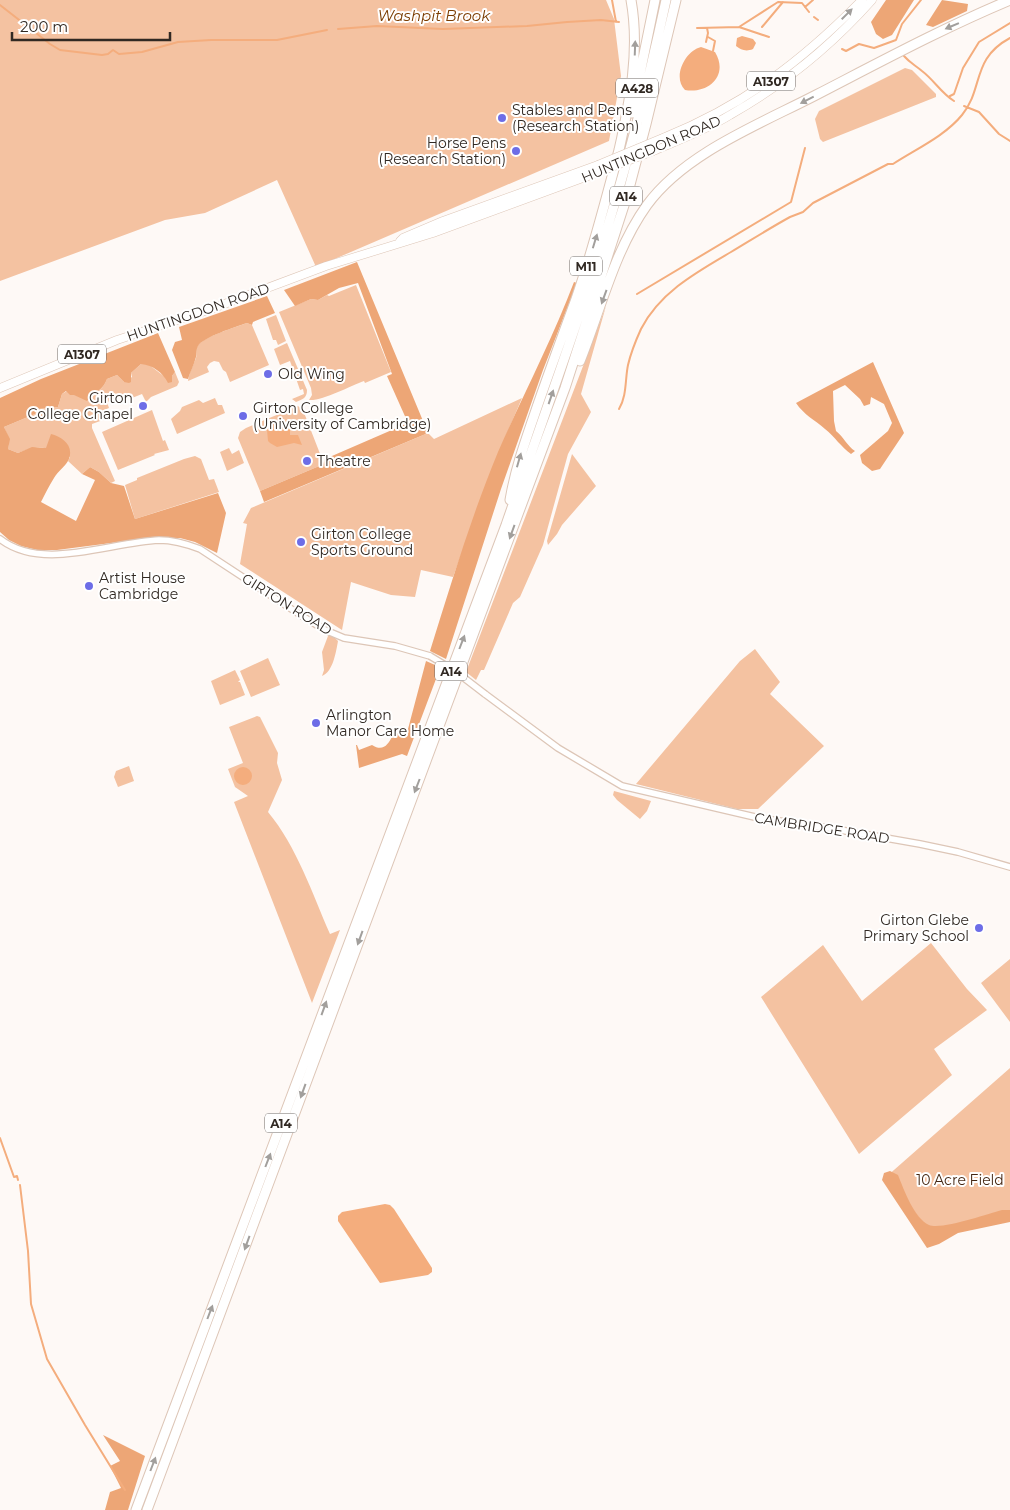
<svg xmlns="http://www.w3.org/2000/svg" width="1010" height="1510" font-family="Montserrat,sans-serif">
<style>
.green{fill:#f4c2a1}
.forest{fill:#eda676}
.water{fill:#f4ad7d}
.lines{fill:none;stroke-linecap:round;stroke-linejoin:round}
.stream{stroke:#f4ad7d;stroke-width:2}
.minor-casing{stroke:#ddc6b7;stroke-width:8}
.major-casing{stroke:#ddc6b7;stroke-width:9}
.highway-casing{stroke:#ddc6b7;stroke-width:11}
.minor{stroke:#fff;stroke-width:5.5}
.major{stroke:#fff;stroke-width:8}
.highway{stroke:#fff;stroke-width:9}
.minor-bridge-casing{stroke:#ddc6b7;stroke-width:8;stroke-linecap:butt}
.major-bridge-casing{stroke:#ddc6b7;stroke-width:9;stroke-linecap:butt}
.minor-bridge{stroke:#fff;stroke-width:5.5}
.major-bridge{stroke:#fff;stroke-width:8}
.oneway{fill:#a29f9c}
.poi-dot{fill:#6d6de7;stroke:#fff;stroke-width:2}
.labels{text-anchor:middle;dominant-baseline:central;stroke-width:4;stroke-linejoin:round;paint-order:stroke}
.shield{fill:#fff;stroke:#6f6965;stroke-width:1}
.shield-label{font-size:12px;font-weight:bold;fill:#312923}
.poi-label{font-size:14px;fill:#312923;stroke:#fff;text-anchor:start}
.street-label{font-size:14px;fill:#312923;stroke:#fff}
.park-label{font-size:14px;fill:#452814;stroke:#fff}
.water-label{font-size:15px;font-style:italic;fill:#7b3c00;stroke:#fff}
</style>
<rect width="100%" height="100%" fill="#fef9f6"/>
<path class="green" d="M0 0H606L614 19 621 76 609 141 316 267 277 180 205 213 165 220 0 281Z
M905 68 912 70 936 94V97L823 142 820 139 815 119 819 111Z
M356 285 391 372 365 383 364 381C350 386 323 401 309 400L312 395 311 388 279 312 311 299 318 300 327 295 329 296Z
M606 306 581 394 591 412 568 454 543 545 520 597 513 603 484 670H481L476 680 466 672Z
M276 315 286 341 278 345 276 340H273L266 319Z
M247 323 252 325 269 365 230 382 226 372 223 370 219 362 214 361 210 363 207 367 209 372 188 381C189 373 193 366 196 358 197 355 196 350 197 347 201 337 237 327 247 323Z
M287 343 307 390C307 398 303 399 296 402L292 399 304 394 303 389 300 390 290 361 280 365 274 349Z
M141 364H148L165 377 172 376 175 372 179 382 177 386 151 397 146 402 142 394 132 398 129 393 107 402 109 408 99 412 103 420 92 424V428L115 481 111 483 99 472 90 467 82 474 68 461 70 457C47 448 42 443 18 453L8 449 9 439 4 427 35 414 38 409 58 407 62 394 67 391C84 399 99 398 107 379L117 375 124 382 132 377 131 373Z
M215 398 218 405H222L225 413 177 434 171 419 180 411 182 407 199 400 203 403Z
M522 398 498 454 453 577 421 570 415 597 391 595 351 582 342 630 240 564 247 524 243 523 251 508 428 433 434 439Z
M298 406 303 410 324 464 260 491 238 438 240 432 246 428Z
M152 410 163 441 165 440 169 450 154 454 155 455 118 470 102 432Z
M229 448 232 454 239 450 244 463 227 471 220 452Z
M572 454 596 486 562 525 557 534 548 545 547 541Z
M195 456 201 459 209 480 214 479 219 492 135 519 125 485 137 480V478L184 459Z
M328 636H333L338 641C336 652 333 672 322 676L324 670 322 652Z
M755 649 780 682 770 694 824 746 758 809H737L636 784 740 661Z
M268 658 280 685 251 697 240 671Z
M235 670 240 680 238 682H240L245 695 220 705 211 681Z
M257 716 260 717 278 753 277 763 282 780 268 812C297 847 312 893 330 934L340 930 312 1003 234 802 248 796 235 787 228 769 243 763 229 727Z
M129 766 134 781 118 787 114 777 116 771Z
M614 791 651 801 647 811 640 819 617 800 613 795Z
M931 943 967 989 987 1010 934 1049 952 1075 859 1154 761 997 823 945 862 1001Z
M1010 959V1022L981 983Z
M1010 1068V1221L935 1237 886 1177Z"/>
<path class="forest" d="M886 0H914L892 35 883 39 876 34 871 22Z
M942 0 968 4 967 11 933 27 926 25Z
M357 262 428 433 264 502 260 491 324 464 325 459 408 423 387 376 392 374 358 283 339 288 318 300 311 299 295 306 284 290Z
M574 282 577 283 543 370 501 489 446 659 430 651C451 584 471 517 498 452 523 395 552 340 574 282Z
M267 296 275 313 253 322 252 325 247 323C236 327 203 337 198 346 196 349 197 354 196 357 194 365 190 372 188 379L183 378 172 350 175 342 182 340 179 327Z
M158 333 175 372 172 376V382L168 383C163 373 153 365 141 364L131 373V382L129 383 124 382 117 375 107 379C102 392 95 391 87 401L74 395H70L66 391 62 394 58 407 38 409 35 414 4 427 10 439 8 449 18 453 32 447 46 448 51 434C62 437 74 445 69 459 66 466 58 471 54 478 49 486 45 494 41 502L76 521 95 480 82 474 90 467 99 472 111 483 124 486 135 519 218 493 226 513 217 553 195 542 180 538H150L57 550H37L21 546 9 540 0 532V398L41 379Z
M873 362 904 433 880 469 872 471 862 463 860 455 888 431 892 423 884 404 871 397 870 404 864 406 860 399 845 385 833 391 834 421 836 431C844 437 847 446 855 451L851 454C841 447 835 437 825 429 815 420 804 415 796 403Z
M426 661 442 668 439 671 407 756 402 754 359 768 356 745H357L359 750 372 745C383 752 388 745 393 735L408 729Z
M890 1171 898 1175C904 1190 914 1218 929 1225 942 1230 987 1214 1002 1210H1010V1222L958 1233 939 1244 927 1248 882 1180 884 1173Z
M103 1435 145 1456 128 1510H105L110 1492 121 1488 110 1466 120 1461Z"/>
<path class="water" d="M742 36 753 39 756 43 753 49C746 52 741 50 736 46L737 38Z
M701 47 715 52C729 75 709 94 685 90 672 77 685 51 701 47Z
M274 423C281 422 286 423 290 429V435H298L302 445 294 443 277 447 270 443 268 441 267 430 268 427Z
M234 776a9 9 0 1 1 18 0a9 9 0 1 1-18 0Z
M385 1204 390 1205 394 1209 432 1268V1272L428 1275 380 1283 338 1221V1216L342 1212Z"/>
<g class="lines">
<path class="stream" d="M612 0 616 22
M0 5 50 44 60 50 102 55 108 54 113 50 119 54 142 52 178 42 211 40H277L327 30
M805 7 813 0
M814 17 818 20
M739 27 769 37
M762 27 783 2
M697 28 739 27 778 2 802 3 809 12
M338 29 377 26 443 29 527 26 567 22 601 20 619 22
M708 37 715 41 713 51
M706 42 708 33 707 28
M842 49 846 51 859 44 874 48 896 40 902 24 921 0
M904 56C910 63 915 65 922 71 934 80 941 93 954 101
M950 96 954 94 963 68 979 42 1010 23
M964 106 979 112 999 134 1010 141
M637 294 791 202 805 148
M619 409C627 396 625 379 628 365 631 352 636 340 641 329 660 292 697 272 731 252 751 240 770 228 790 217L803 212 813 203 888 164H893C916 149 945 136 962 115 984 88 971 59 1010 38
M0 1138 14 1177 17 1176 18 1180
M20 1185 28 1251 31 1304 47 1359 85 1425 125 1490"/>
<defs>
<path id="minor" d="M0 539C42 572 110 542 159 540 173 540 187 544 200 549L299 614 325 630 344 638 395 646 430 656
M485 694 558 748 622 786 759 818 829 828 920 844 958 852 1010 867"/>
<path id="major" d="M663 138C744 105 801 62 862 0
M653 151C679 140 706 130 730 115 783 85 832 45 872 0
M400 241 403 238 443 221 598 165
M0 388 117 340 211 309 326 266 433 233 599 172"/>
<path id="highway" d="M632 113 655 0
M580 361C601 309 614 251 647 205 685 153 760 124 816 95 880 62 943 28 1010 0
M510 500C515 470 525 442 535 413 548 375 562 337 576 299 593 250 606 200 619 150 630 101 640 50 631 0
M136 1510 506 525C536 438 568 351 596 264 624 177 647 89 666 0
M147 1510 565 388 627 196 646 124 676 0"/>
</defs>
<use href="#minor" class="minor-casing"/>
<use href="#major" class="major-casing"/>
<use href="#highway" class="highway-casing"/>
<use href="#minor" class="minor"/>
<use href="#major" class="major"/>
<use href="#highway" class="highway"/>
<defs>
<path id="minor-bridge" d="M430 656 455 671 485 694"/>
<path id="major-bridge" d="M598 165 663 138
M599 172 653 151"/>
</defs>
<use href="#minor-bridge" class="minor-bridge-casing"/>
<use href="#major-bridge" class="major-bridge-casing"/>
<use href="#minor-bridge" class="minor-bridge"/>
<use href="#major-bridge" class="major-bridge"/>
</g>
<defs><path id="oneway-solid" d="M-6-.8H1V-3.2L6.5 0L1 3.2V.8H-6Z" transform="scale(1.25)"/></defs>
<g class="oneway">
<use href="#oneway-solid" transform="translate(847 14) rotate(-45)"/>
<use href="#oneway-solid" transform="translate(952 26) rotate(157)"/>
<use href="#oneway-solid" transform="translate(635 48) rotate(-88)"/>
<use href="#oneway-solid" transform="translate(807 100) rotate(153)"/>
<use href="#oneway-solid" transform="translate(595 241) rotate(-73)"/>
<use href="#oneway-solid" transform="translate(604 297) rotate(110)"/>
<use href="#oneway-solid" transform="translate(551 397) rotate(-71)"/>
<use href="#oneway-solid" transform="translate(519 460) rotate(-74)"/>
<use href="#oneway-solid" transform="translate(512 532) rotate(110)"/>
<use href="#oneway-solid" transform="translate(462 642) rotate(-69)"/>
<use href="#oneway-solid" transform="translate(417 786) rotate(111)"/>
<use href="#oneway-solid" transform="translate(360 938) rotate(110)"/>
<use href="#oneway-solid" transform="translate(324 1008) rotate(-70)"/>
<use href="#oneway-solid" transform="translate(303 1091) rotate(110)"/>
<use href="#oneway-solid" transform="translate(268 1160) rotate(-69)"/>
<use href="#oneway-solid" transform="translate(247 1243) rotate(110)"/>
<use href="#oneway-solid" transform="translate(210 1312) rotate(-69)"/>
<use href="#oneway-solid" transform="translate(153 1464) rotate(-69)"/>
</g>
<g class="poi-dot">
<circle cx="502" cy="118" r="5"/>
<circle cx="516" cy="151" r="5"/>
<circle cx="268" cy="374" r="5"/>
<circle cx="143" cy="406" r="5"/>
<circle cx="243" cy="416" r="5"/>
<circle cx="307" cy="461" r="5"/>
<circle cx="301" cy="542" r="5"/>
<circle cx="89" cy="586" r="5"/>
<circle cx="316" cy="723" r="5"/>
<circle cx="979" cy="928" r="5"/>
</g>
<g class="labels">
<g class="shield">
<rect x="747" y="71.5" width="48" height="19" rx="4"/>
<rect x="616" y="78.5" width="42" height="19" rx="4"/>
<rect x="610" y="186.5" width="32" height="19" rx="4"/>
<rect x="570" y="256.5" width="32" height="19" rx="4"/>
<rect x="58" y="344.5" width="48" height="19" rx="4"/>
<rect x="435" y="661.5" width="32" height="19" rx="4"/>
<rect x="265" y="1113.5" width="32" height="19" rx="4"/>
</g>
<g class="shield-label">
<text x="771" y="81">A1307</text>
<text x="637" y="88">A428</text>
<text x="626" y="196">A14</text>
<text x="586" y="266">M11</text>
<text x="82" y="354">A1307</text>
<text x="451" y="671">A14</text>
<text x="281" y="1123">A14</text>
</g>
<g class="poi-label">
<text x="512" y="110">Stables and Pens<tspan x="512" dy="16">(Research Station)</tspan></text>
<text x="506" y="143" text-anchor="end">Horse Pens<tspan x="506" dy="16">(Research Station)</tspan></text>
<text x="278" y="374">Old Wing</text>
<text x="133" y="398" text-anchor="end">Girton<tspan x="133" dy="16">College Chapel</tspan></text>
<text x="253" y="408">Girton College<tspan x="253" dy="16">(University of Cambridge)</tspan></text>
<text x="317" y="461">Theatre</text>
<text x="311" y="534">Girton College<tspan x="311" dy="16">Sports Ground</tspan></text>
<text x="99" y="578">Artist House<tspan x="99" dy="16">Cambridge</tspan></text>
<text x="326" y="715">Arlington<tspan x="326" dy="16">Manor Care Home</tspan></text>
<text x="969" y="920" text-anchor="end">Girton Glebe<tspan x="969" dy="16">Primary School</tspan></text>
</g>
<g class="street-label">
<text transform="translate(651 149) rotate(-23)">HUNTINGDON ROAD</text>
<text transform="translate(198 312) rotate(-19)">HUNTINGDON ROAD</text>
<text transform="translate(287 604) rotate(32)">GIRTON ROAD</text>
<text transform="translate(822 828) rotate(9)">CAMBRIDGE ROAD</text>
</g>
<g class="park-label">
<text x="960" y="1180">10 Acre Field</text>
</g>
<g class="water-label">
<text x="434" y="15">Washpit Brook</text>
</g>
</g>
<path d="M12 32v8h158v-8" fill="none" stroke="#312923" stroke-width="2.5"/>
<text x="20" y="32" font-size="15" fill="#312923" stroke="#ffffff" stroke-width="4" paint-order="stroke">200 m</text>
</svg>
